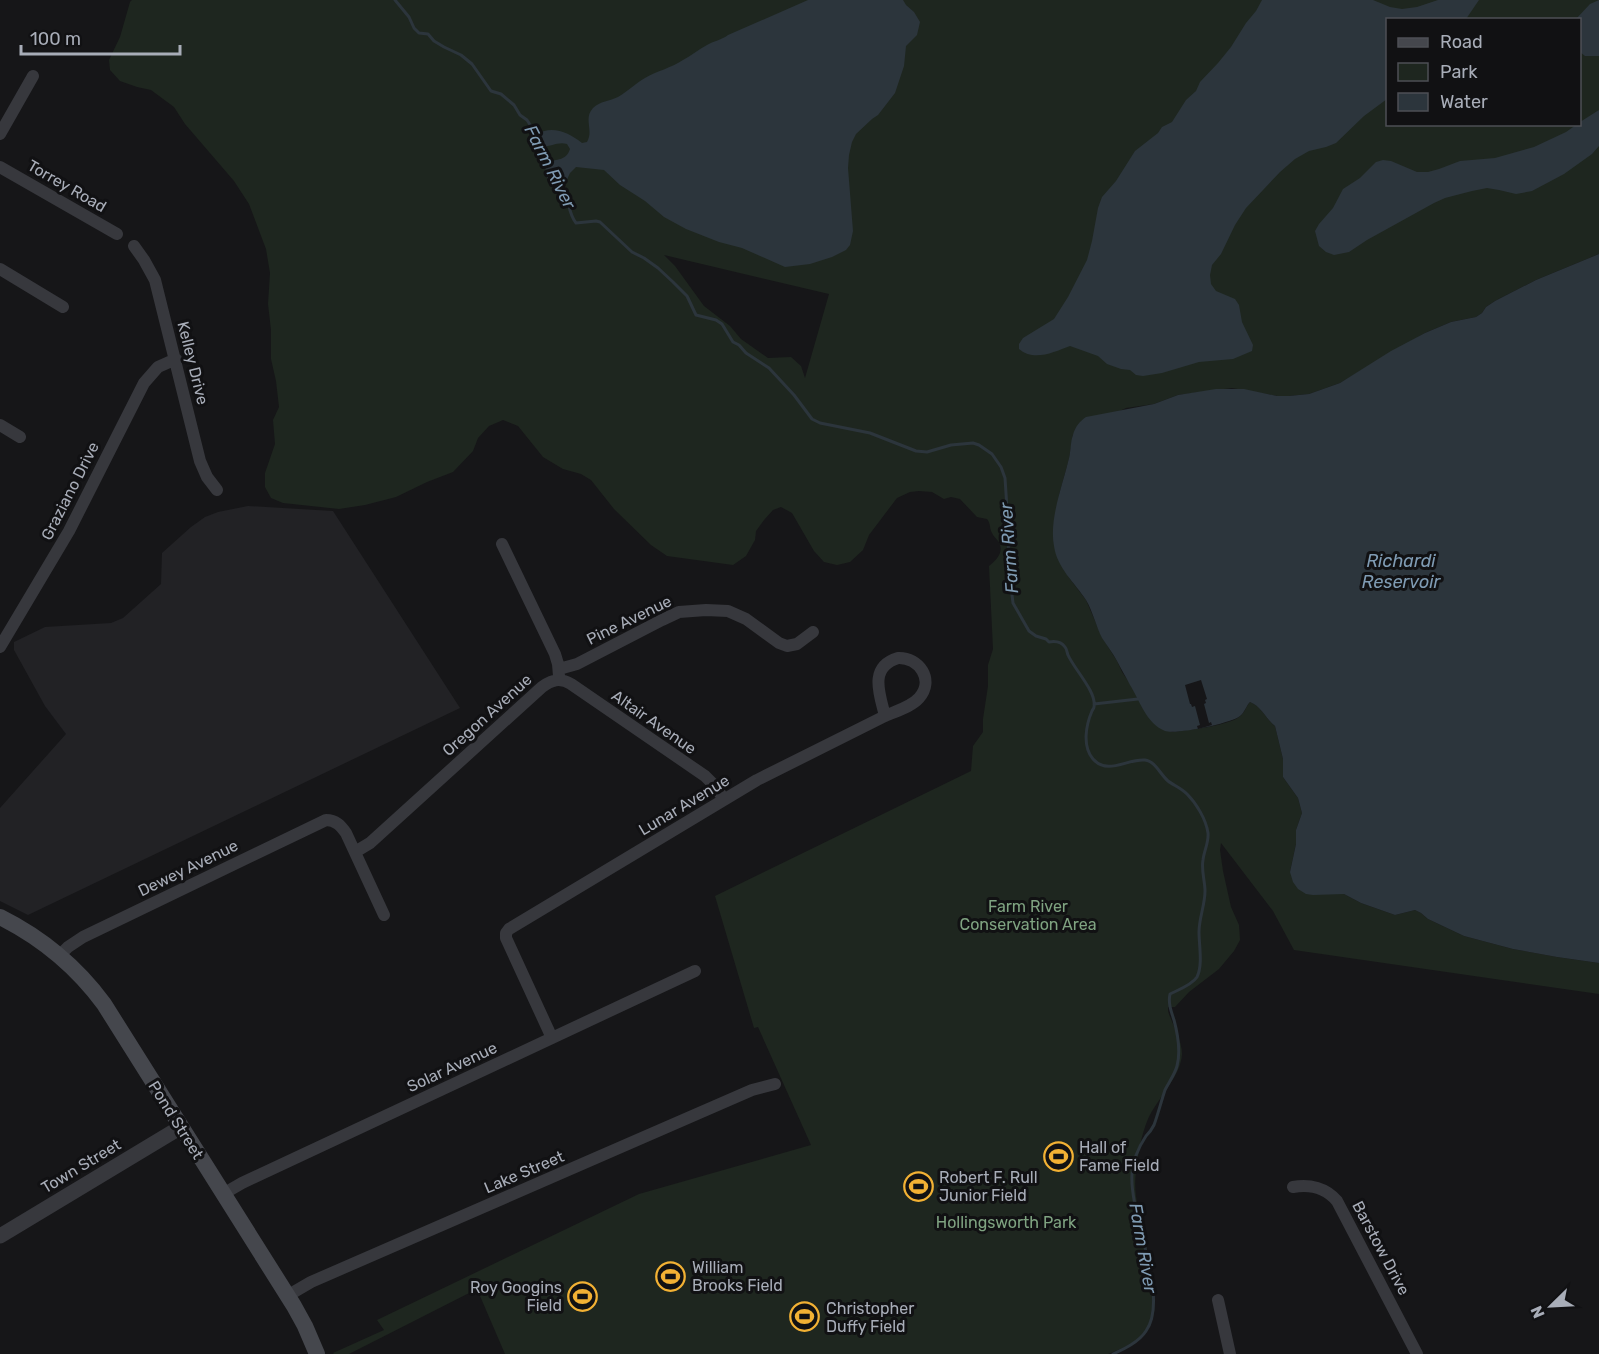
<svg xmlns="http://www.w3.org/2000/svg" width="1599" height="1354" font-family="Rubik,sans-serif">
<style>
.built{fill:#222225}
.green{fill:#1e261f;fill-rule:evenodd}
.water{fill:#2c353c}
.pier{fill:#161618}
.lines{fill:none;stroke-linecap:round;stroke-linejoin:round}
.stream{stroke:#2c353c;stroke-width:3}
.minor{stroke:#37383d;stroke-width:12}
.tertiary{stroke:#37383d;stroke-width:15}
.secondary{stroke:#45474d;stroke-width:16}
.labels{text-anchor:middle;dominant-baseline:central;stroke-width:6;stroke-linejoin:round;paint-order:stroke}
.street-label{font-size:16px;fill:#a8adb8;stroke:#111113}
.park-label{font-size:16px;fill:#7fa381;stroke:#111113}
.poi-label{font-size:16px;fill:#a8adb8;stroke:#111113;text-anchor:start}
.water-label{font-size:18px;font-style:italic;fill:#7f9bb3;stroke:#111113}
</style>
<rect width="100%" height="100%" fill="#161618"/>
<path class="built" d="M248 506 333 511 460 708 28 915 0 901V808L66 734 45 706 14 650V642L45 627 111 623 123 618 161 584 162 553 191 527 205 517 218 512Z"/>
<path class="green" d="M132 0H1599V254L1536 280 1495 301 1486 307 1482 313 1476 317 1451 322 1425 333 1340 383 1309 394 1289 396H1277L1232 388 1178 395 1154 404 1126 408 1073 435 1069 459 1059 495 1058 558 1070 579 1086 600 1102 637 1117 661 1122 672 1131 685 1172 732C1188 730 1227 726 1239 717 1245 713 1246 706 1250 702 1261 706 1266 719 1275 726L1283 759V777L1298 798 1302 813 1296 830V844L1290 872 1333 894H1344L1361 903 1395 915 1415 910 1421 913 1428 919 1464 936 1513 949 1557 957 1599 963V994L1294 950 1273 911 1221 843 1220 850 1223 871 1231 907 1239 925 1240 940 1234 951 1219 969 1189 992 1175 1007H1168V1011C1172 1024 1182 1040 1182 1054 1181 1076 1157 1099 1148 1119 1141 1135 1138 1155 1136 1172 1133 1193 1139 1211 1143 1231 1147 1248 1149 1264 1152 1281 1154 1293 1156 1306 1153 1318 1146 1338 1127 1347 1108 1354H505L477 1289 349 1354H334L333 1353 384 1330 377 1320 639 1194 811 1145 758 1027 754 1028 715 896 971 771 973 746 983 732V719L988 686V665L993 649 989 566C997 560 1005 551 998 541 996 538 993 536 992 533 989 527 991 524 987 519L977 517 960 499 951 497 944 499 932 492 919 491 910 492 897 498 869 535 863 550 850 562 837 565 824 562 814 551 792 513 781 507 773 510 764 520 756 531 755 540 746 556 733 565 667 556 651 545 614 509 591 480 581 474 563 469 543 457 518 426 503 420 489 426 478 438 473 451 453 472 427 482 396 497 365 505 339 509 283 503 271 498 265 487V473L275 444 273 420 279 407 276 381 271 359V330L268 304 270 273 266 249 249 204 234 181 185 124 174 107 151 90 137 87 120 81 110 70 109 60 120 37 130 2ZM1388 20H1580V124H1388ZM664 255 829 294 805 378 801 366 791 357 768 358 741 339 730 326 704 306 675 266Z"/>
<path class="water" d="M808 0H903L906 5 914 12 920 22 917 35 906 46 904 66 895 93 878 115 872 119 856 134 852 142 849 155 848 168 853 231 850 245 846 250 832 257 810 264 785 267 742 248 719 242 686 229 664 217 645 201 620 185 604 170 576 167 570 173 563 188 557 190C548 185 543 172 547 162 557 159 566 161 570 149L567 144C556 141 549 149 538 146L535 140 537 134C553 125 569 133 582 143L587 142C594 130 583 119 593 108 600 101 610 101 618 97 628 91 636 83 645 78 657 71 671 68 683 60 691 56 699 49 707 45 713 41 722 40 728 35Z
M1262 0H1373L1390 7 1402 9 1417 7 1438 0H1479L1466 19 1388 20 1387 99 1364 116 1336 143 1326 147 1309 151 1295 159 1280 172 1246 208 1235 225 1221 254 1212 265 1210 275 1211 284 1216 291 1235 299 1239 305 1242 322 1253 345 1252 351 1233 359 1199 362 1162 373 1143 376 1136 375 1130 370 1121 369 1107 364 1098 356 1070 346C1054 352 1034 362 1019 349V344L1023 338 1054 319 1068 297 1087 260 1092 241 1098 208 1102 197 1116 181 1135 151 1158 133 1162 127 1172 122 1186 100 1196 91 1200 82 1218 63 1231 47 1246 23 1256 11Z
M1599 0V56H1585L1580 52V20L1576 19 1590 4Z
M1599 110V146L1592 154 1564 174 1532 191 1516 194 1499 190 1487 188 1472 191 1445 198 1434 203 1367 240 1349 252 1334 255 1326 252 1319 246 1315 231 1319 224 1333 208 1343 189 1360 178 1376 162 1383 160 1391 161 1417 172H1428L1439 169 1460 161 1495 158 1534 147 1566 132 1576 125 1580 124V122Z
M1599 254V963L1557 957 1513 949 1464 936 1428 919 1421 913 1415 910 1395 915 1361 903 1344 894 1313 895 1306 894 1298 889 1293 882 1290 872 1296 844V830L1302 813 1298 798 1283 777V759L1275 726C1266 719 1261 706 1250 702 1246 706 1245 712 1240 716 1232 723 1176 735 1165 731 1146 723 1140 701 1130 685 1126 677 1121 669 1117 661 1113 653 1107 646 1102 638 1096 626 1093 612 1086 600 1075 583 1057 568 1054 546 1049 520 1062 487 1068 462 1071 453 1070 443 1073 435 1075 427 1080 421 1086 417L1154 404 1178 395 1216 389H1244L1277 396H1289L1309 394 1340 383 1391 351 1425 333 1451 322 1476 317 1482 313 1486 307 1495 301 1536 280Z"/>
<path class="pier" d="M1201 680 1207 699 1205 700 1206 703 1204 704 1209 723 1211 722 1212 725 1198 729 1197 726 1200 725 1195 706 1192 707 1191 704H1190L1185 685Z"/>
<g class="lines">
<path class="stream" d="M395 0 409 17 414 28 419 33 428 34 434 41 444 47 461 55 472 64 491 91 501 94 514 105 520 115 527 120 538 137
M541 143 549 165
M562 186C570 198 567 212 576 223L596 221 600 222 632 252 644 258 658 268 673 282 687 296 696 315 716 320 722 324 733 342 739 345 746 353 769 368 794 395 812 419 820 423 870 433 916 451 927 452 951 445 973 443 979 445 992 454 1001 467 1005 478 1009 539 1008 563 1013 603 1029 631 1036 636 1046 639 1049 642C1055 641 1061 641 1065 647 1067 649 1067 653 1068 655 1074 669 1097 692 1094 707 1094 708 1093 709 1092 711 1086 725 1082 746 1093 759 1108 776 1128 758 1145 760 1155 761 1160 774 1168 781 1173 785 1181 788 1187 794 1196 803 1206 819 1208 833 1209 842 1204 851 1203 860 1201 870 1205 881 1205 891 1205 905 1199 918 1199 932 1199 945 1203 965 1197 977 1192 985 1178 990 1170 994 1168 1003 1171 1011 1174 1020 1178 1035 1181 1051 1177 1066 1175 1074 1169 1082 1165 1090 1161 1102 1158 1114 1154 1125 1152 1129 1149 1133 1146 1136 1138 1148 1133 1160 1132 1174 1129 1215 1170 1297 1146 1331 1139 1342 1124 1349 1113 1354
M1094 704 1138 699"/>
<path class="minor" d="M0 134 33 76
M0 167 117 234
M134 246 144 260 155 280 200 461 207 477 217 490
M0 269 63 307
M0 425 20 437
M502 544 555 654 558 664 559 676
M0 647 69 531 144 383 158 367 176 359
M898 658C919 657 935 680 919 698 911 707 896 711 885 716 880 695 868 667 898 658Z
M559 669 577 664 662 620 679 612 706 610 728 611 746 619 779 643 787 646 797 644 813 632
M355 852 370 843 542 687C551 680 560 677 571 684L705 776 716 787 724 800
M60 955 68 947 83 937 326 820C336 820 341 826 346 833L384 915
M552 1038 506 938V933L509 929 757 780 885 716
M1293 1187C1310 1184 1326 1188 1337 1201L1417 1354
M223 1194 242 1183 695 971
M287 1296 311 1282 752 1090 775 1084
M1218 1300 1230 1354"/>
<path class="tertiary" d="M0 1236 181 1127"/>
<path class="secondary" d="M0 917C42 938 76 966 104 1004L294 1306 305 1326 317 1354"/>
</g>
<defs>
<symbol id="stadium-ring" viewBox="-11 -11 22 22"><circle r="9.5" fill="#111113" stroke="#f2b134" stroke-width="1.5"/><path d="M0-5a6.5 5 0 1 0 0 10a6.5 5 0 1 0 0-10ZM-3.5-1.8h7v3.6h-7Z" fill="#f2b134"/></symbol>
</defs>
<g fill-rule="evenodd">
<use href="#stadium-ring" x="1042" y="1140" width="33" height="33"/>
<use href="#stadium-ring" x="902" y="1170" width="33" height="33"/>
<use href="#stadium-ring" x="654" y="1260" width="33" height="33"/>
<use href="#stadium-ring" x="566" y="1280" width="33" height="33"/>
<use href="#stadium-ring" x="788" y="1300" width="33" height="33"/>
</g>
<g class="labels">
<g class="street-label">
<text transform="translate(67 186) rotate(30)">Torrey Road</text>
<text transform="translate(193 363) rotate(76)">Kelley Drive</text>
<text transform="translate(70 491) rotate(-63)">Graziano Drive</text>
<text transform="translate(629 620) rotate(-26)">Pine Avenue</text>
<text transform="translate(487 715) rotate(-42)">Oregon Avenue</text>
<text transform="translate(654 722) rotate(35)">Altair Avenue</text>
<text transform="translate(684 805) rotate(-31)">Lunar Avenue</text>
<text transform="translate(188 868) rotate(-26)">Dewey Avenue</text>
<text transform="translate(452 1067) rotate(-25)">Solar Avenue</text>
<text transform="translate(176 1120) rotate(58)">Pond Street</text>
<text transform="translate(81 1166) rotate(-31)">Town Street</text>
<text transform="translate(524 1172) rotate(-23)">Lake Street</text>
<text transform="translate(1381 1248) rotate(62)">Barstow Drive</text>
</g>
<g class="park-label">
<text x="1028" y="906">Farm River<tspan x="1028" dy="18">Conservation Area</tspan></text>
<text x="1006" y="1222">Hollingsworth Park</text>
</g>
<g class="poi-label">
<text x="1079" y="1147">Hall of<tspan x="1079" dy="18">Fame Field</tspan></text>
<text x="939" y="1177">Robert F. Rull<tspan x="939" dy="18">Junior Field</tspan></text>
<text x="692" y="1267">William<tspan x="692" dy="18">Brooks Field</tspan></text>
<text x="562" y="1287" text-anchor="end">Roy Googins<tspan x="562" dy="18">Field</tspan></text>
<text x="826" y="1308">Christopher<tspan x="826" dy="18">Duffy Field</tspan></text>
</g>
<g class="water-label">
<text transform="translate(550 167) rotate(63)">Farm River</text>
<text transform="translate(1009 548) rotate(-94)">Farm River</text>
<text x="1401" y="561">Richardi<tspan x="1401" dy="21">Reservoir</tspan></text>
<text transform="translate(1143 1248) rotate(80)">Farm River</text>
</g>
</g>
<rect x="1386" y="18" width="195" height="108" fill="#111113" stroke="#4d4f55" stroke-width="1.5"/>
<rect x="1398" y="38" width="30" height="9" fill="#45474d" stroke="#4d4f55" stroke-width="1.5"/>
<text x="1440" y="48" font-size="18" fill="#a8adb8">Road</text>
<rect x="1398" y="63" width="30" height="18" fill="#1e261f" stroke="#4d4f55" stroke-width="1.5"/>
<text x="1440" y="78" font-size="18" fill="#a8adb8">Park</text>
<rect x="1398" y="93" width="30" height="18" fill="#2c353c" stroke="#4d4f55" stroke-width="1.5"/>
<text x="1440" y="108" font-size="18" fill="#a8adb8">Water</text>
<g transform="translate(1551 1306) rotate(246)" stroke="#111113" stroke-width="4.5" paint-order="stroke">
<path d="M0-4.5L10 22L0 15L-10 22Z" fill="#a8adb8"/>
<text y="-9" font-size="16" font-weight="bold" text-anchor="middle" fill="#a8adb8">N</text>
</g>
<path d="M21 45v9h159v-9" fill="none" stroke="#a8adb8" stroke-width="3"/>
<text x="30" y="45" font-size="18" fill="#a8adb8" stroke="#111113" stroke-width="4.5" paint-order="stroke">100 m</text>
</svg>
